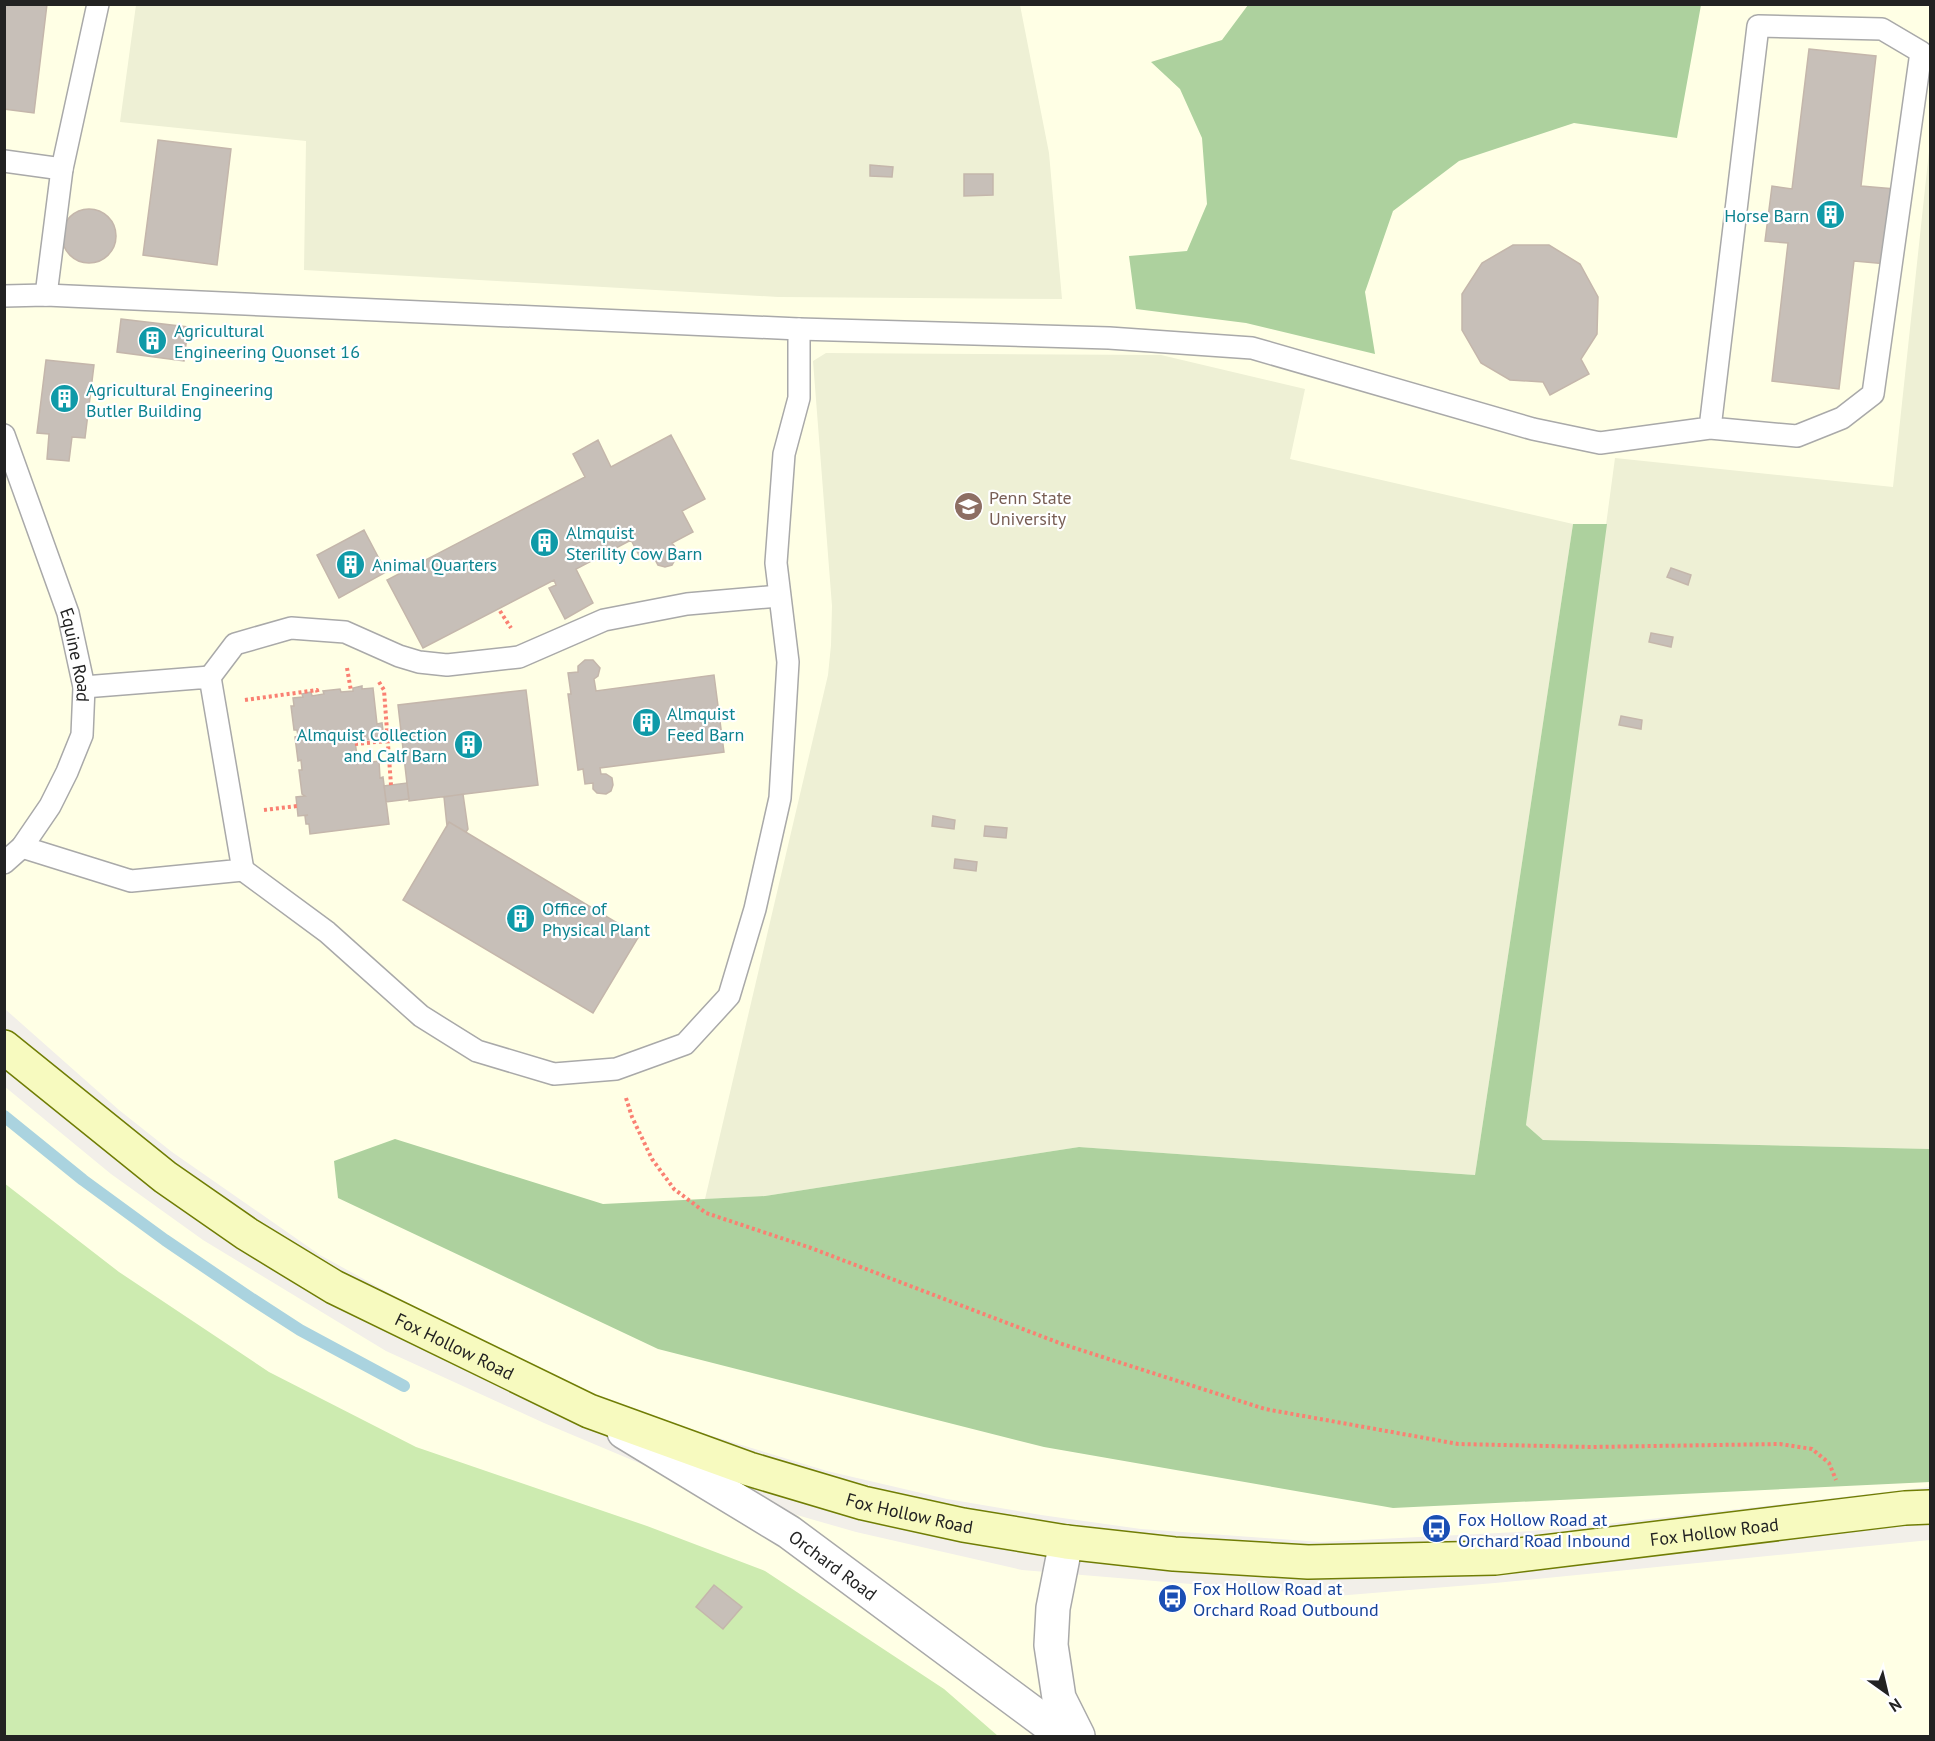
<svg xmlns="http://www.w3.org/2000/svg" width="1935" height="1741" font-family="'PT Sans',sans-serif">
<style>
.education{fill:#ffffe5}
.farmland{fill:#eef0d5}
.grass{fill:#cdebb0}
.forest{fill:#add19e}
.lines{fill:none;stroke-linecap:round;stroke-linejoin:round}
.stream{stroke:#aad3df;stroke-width:12}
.building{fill:#c7bfb8;stroke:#c4b6ab;stroke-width:1.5}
.lane-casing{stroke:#a9a9a9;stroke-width:24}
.street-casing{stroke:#a9a9a9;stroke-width:36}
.secondary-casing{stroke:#707d05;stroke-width:36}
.path{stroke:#fa8072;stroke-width:4;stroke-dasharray:3 3;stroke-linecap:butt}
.lane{stroke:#fff;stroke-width:21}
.street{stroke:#fff;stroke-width:33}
.secondary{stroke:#f7fabf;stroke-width:33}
.labels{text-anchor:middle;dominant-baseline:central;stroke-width:4.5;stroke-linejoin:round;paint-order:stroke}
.culture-label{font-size:18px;fill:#0d838f;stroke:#fff;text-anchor:start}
.education-label{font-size:18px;fill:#785e54;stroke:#fff;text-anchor:start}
.street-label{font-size:18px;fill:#222;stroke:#fff}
.transit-label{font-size:18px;fill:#164399;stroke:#fff;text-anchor:start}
</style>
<rect width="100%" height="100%" fill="#f2efe9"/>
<path class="education" d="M5 5H1930V1487L1589 1526 1518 1532 1320 1542 1141 1529 1041 1515 947 1499 827 1471 735 1443 650 1417 567 1383 409 1304 320 1255 172 1152 119 1110 5 1009Z
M4 1086 111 1174 203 1240 386 1351 544 1423 689 1484 856 1532 1022 1570 1336 1596 1495 1583 1930 1540V1736H5Z"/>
<path class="farmland" d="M136 5H1020L1049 153 1062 299 778 297 304 270 306 141 120 122Z
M1930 142V1149L1543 1140 1526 1125 1528 1107 1615 458 1893 487Z
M826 353 1161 355 1305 389 1290 459 1573 524 1475 1175 1079 1147 765 1196 705 1199 828 675 831 645 832 606 813 361Z"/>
<path class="grass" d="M4 1183 119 1272 269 1372 416 1447 647 1526 765 1571 944 1689 998 1736H5Z"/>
<path class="forest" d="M1248 5V4L1701 5 1677 138 1574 123 1459 161 1393 211 1365 292 1375 354 1246 323 1136 309 1129 256 1187 251 1207 204 1202 138 1180 89 1151 62 1222 40Z
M1573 524H1607L1526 1125 1543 1140 1930 1149V1482L1393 1508 1044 1447 658 1349 338 1198 334 1161 395 1139 603 1204 765 1196 1079 1147 1475 1175Z"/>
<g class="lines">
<path class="stream" d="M4 1116 83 1180 165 1240 249 1297 300 1330 404 1386"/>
</g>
<path class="building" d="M4 4H47L34 113 4 109Z
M1809 49 1876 56 1861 186 1895 189 1887 264 1854 261 1839 389 1772 381 1788 243 1765 241 1772 186 1792 189Z
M158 140 231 149 217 265 143 255Z
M870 165 893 167 892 177 870 176Z
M964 174H993V195L964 196Z
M62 236a27 27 0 1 1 54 0a27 27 0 1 1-54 0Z
M1513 245H1549L1580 264 1598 297 1597 334 1581 359 1589 374 1550 395 1543 382 1510 380 1481 363 1462 330V294L1482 263Z
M121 319 188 327 184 361 117 352Z
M46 360 94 365 85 438 72 437 69 461 47 459 49 434 37 433Z
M671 435 705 499 682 511 693 532 672 543 676 548 677 556 672 565 665 567 658 565 652 554 641 559 631 540 576 569 593 603 565 619 549 588 556 585 554 580 423 648 387 580 585 477 573 454 598 440 611 467Z
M364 530 386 572 339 598 317 555Z
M1671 568 1691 575 1688 585 1667 577Z
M1651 633 1673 637 1671 647 1649 642Z
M585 660H593L600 668 598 676 594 679 596 691 714 675 724 752 600 768 601 774H606L612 778 613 785 611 791 606 794 597 793 593 789V783L585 784 583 769 578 770 568 694H571L568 673 578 672V666Z
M362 686V689L373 688 377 724 382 723 384 738 355 741 357 756 362 755 363 763 379 761 380 778 383 777 389 824 310 834 309 824H306L305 816 308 815 298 816 297 806 296 797 305 796 302 794 299 770H302L301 760 298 761 295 737 298 736 297 730H294L291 706H294L293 698 303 697 302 694 311 692 312 696 324 694 323 691 340 689 341 692 353 691V688Z
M526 690 538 785 409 801 398 705Z
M1621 716 1642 720 1641 729 1619 725Z
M407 783 409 799 386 802 384 786Z
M463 794 468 829 466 832 449 822 447 826 444 797Z
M933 816 955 820 954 829 932 826Z
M449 822 639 936 593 1013 403 900Z
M985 826 1007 828 1006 838 984 836Z
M955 859 977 862 976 871 954 868Z
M714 1585 742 1607 723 1629 696 1607Z"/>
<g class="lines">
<defs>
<g id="lane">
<path d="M4 161 62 169 98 4"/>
<path d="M46 295 62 169"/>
<path d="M4 296 46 295 799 329 1109 338 1252 348 1533 429 1600 443 1710 428 1797 436 1842 418 1873 394 1921 52 1882 29 1758 26 1710 428"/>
<path id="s1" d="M4 435 68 613 84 687 82 735 67 772 50 806 22 847 4 863"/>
<path d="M210 677 235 644 291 628 345 632 399 656 419 662 447 665 519 657 604 620 687 604 779 596"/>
<path d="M22 847 131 881 243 870 210 677 84 687"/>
<path d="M243 870 327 932 421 1016 477 1051 554 1074 616 1069 685 1044 729 996 755 909 780 798 788 662 776 563 784 454 799 398V329"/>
</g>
<g id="street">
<path id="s2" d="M624 1432 789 1532 1064 1736"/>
<path d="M1066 1542 1053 1608 1051 1645 1059 1698 1078 1736"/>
</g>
<g id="secondary">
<path id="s3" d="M4 1047 165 1177 247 1234 334 1287 589 1411 749 1469 863 1503 963 1525 1066 1542 1174 1554 1308 1562 1495 1558 1905 1508 1930 1507"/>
</g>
</defs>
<use href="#lane" class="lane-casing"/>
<use href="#street" class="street-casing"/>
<use href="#secondary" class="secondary-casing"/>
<path class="path" d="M500 611 511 628
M347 668 351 691
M379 682 384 690 391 785
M245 700 317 690 318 695
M355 744 388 741
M264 810 297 806
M626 1098 632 1117 652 1159 674 1189 706 1213 811 1248 1062 1344 1265 1409 1458 1444 1591 1447 1780 1444 1812 1449 1829 1463 1836 1480"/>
<use href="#lane" class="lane"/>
<use href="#street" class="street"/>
<use href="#secondary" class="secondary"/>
</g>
<defs>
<symbol id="building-disc" viewBox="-11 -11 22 22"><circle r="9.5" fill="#0f9aa8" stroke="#fff"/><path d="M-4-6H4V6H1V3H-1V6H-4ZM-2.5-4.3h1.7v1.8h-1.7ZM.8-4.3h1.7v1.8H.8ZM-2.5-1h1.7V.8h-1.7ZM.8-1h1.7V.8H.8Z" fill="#fff"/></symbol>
<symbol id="university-disc" viewBox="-11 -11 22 22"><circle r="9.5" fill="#8d6e63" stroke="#fff"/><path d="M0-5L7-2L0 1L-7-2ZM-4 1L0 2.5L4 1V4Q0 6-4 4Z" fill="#fff"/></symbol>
<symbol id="bus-disc" viewBox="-11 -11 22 22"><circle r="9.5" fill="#1a4fb4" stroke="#fff"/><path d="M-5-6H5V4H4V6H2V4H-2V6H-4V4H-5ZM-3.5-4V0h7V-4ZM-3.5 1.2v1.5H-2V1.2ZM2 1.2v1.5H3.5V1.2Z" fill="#fff"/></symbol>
</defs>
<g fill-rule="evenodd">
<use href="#building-disc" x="1814" y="198" width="33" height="33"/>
<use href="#building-disc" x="136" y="324" width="33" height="33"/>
<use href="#building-disc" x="48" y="382" width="33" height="33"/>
<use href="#university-disc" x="952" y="490" width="33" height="33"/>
<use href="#building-disc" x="528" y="526" width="33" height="33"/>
<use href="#building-disc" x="334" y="548" width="33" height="33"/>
<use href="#building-disc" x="630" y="706" width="33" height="33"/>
<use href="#building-disc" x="452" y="728" width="33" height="33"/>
<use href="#building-disc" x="504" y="902" width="33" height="33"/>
<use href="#bus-disc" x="1420" y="1512" width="33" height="33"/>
<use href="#bus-disc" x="1156" y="1582" width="33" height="33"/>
</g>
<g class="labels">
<g class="culture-label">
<text x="1809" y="215" text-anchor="end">Horse Barn</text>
<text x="174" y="330">Agricultural<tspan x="174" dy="21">Engineering Quonset 16</tspan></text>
<text x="86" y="389">Agricultural Engineering<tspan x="86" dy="21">Butler Building</tspan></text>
<text x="566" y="532">Almquist<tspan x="566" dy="21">Sterility Cow Barn</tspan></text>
<text x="372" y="564">Animal Quarters</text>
<text x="667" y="713">Almquist<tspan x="667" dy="21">Feed Barn</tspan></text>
<text x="447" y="734" text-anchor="end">Almquist Collection<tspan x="447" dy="21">and Calf Barn</tspan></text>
<text x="542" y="908">Office of<tspan x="542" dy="21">Physical Plant</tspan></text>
</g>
<g class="education-label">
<text x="989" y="497">Penn State<tspan x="989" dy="21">University</tspan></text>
</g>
<g class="street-label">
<text stroke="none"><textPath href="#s1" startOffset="232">Equine Road</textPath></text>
<text stroke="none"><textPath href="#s3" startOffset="543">Fox Hollow Road</textPath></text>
<text stroke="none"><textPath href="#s3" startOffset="1029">Fox Hollow Road</textPath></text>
<text stroke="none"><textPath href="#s3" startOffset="1839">Fox Hollow Road</textPath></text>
<text stroke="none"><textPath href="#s2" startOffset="248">Orchard Road</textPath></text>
</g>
<g class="transit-label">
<text x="1458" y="1519">Fox Hollow Road at<tspan x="1458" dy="21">Orchard Road Inbound</tspan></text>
<text x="1193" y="1588">Fox Hollow Road at<tspan x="1193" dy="21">Orchard Road Outbound</tspan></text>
</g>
</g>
<rect width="1935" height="1741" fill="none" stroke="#222222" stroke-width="12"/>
<g transform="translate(1887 1693) rotate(146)" stroke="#ffffff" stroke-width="4.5" paint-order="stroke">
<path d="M0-4.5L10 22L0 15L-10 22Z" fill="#222222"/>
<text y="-9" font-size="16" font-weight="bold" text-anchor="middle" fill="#222222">N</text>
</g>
</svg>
